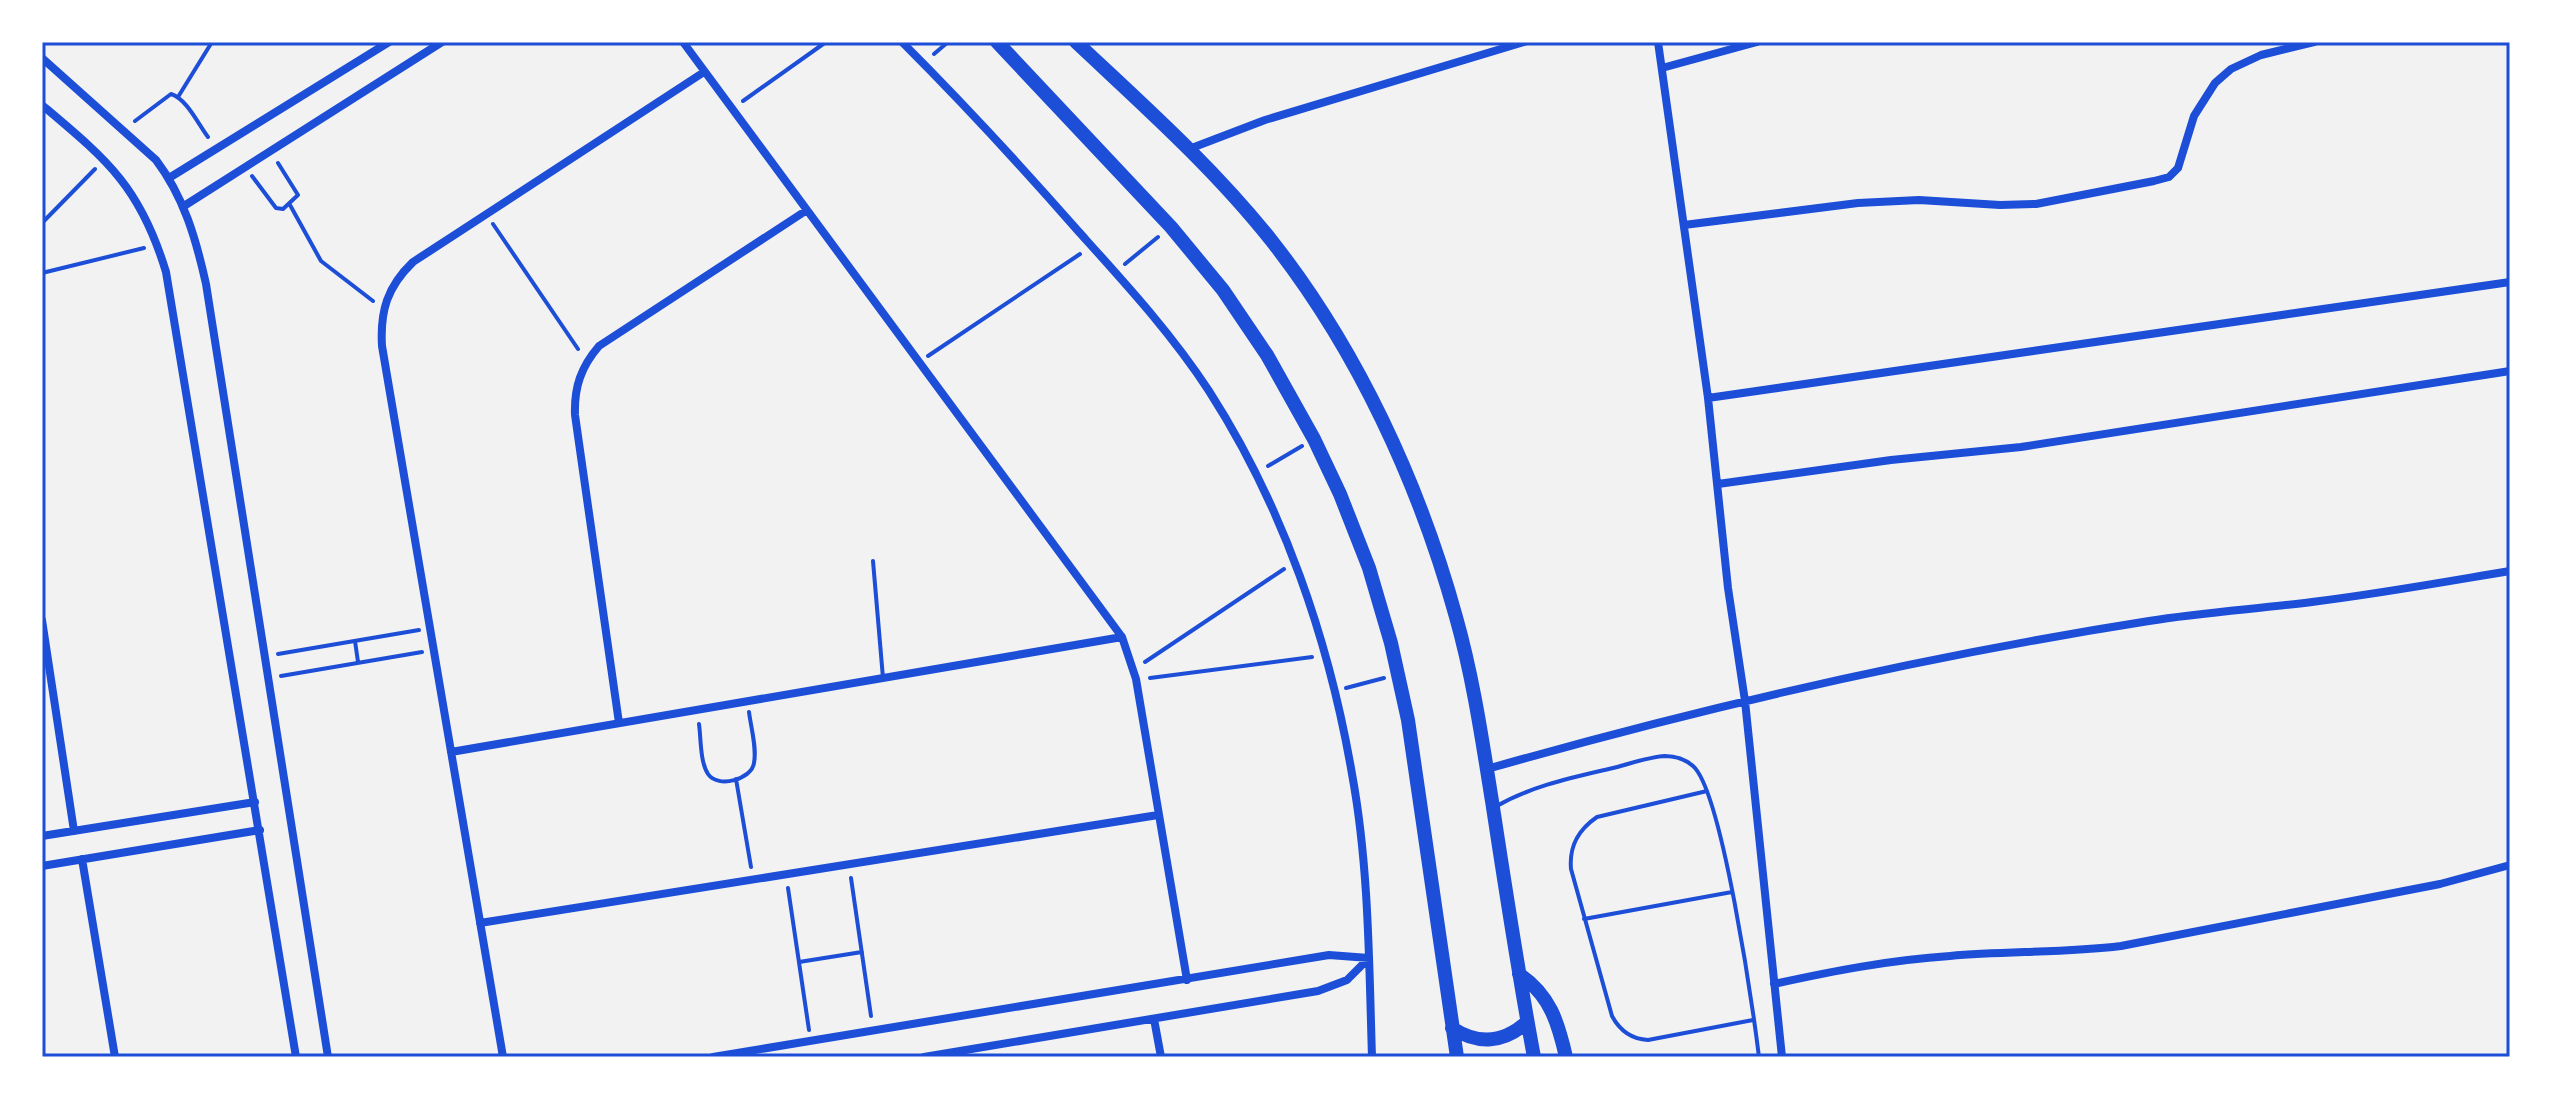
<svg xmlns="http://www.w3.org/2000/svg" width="2552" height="1099" font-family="'Varela Round',sans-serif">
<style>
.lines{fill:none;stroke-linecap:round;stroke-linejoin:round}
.path{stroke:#1d4ed8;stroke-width:4}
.service{stroke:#1d4ed8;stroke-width:4}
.minor{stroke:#1d4ed8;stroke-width:8}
.primary{stroke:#1d4ed8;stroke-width:14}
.neatline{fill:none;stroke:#1d4ed8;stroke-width:3}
</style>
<rect width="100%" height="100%" fill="#f2f2f2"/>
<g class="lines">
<path class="path" d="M934 54 948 42
M178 97 212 42
M743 101 826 42
M135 121 171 94C187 99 198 124 208 137
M252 176 276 208 283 209 298 195 278 163
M290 205 321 261 373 301
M42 223 95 169
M493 224 578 349
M1125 264 1158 237
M42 273 144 248
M928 356 1080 254
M1268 466 1302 446
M355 641 358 662
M278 654 419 630
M1145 662 1284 569
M281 676 422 652
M1150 678 1312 657
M1346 688 1384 678
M699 724C701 738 700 762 708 774 718 789 752 779 754 763 757 748 751 728 749 712
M736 779 751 867
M851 878 871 1016
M788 888 809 1030
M799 962 862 952"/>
<path class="service" d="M873 561 883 678
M1707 791 1597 817C1578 830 1569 846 1571 869L1612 1016C1620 1031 1631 1039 1648 1040L1753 1020
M1495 807C1533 785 1575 777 1617 767 1632 763 1649 757 1665 756 1675 756 1685 759 1693 766 1722 791 1753 1009 1759 1057
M1584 919 1732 892"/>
<path class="minor" d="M683 42 1122 637 1136 679 1187 980
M902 42C963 103 1022 167 1079 232 1125 283 1171 333 1209 391 1283 506 1329 640 1352 774 1369 866 1369 963 1372 1057
M1658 42 1708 398 1728 588 1745 701 1782 1057
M42 58 156 160C184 197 196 239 206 284L328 1057
M1662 68 1757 42
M42 105C107 160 140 186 166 272L296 1057
M1189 149 1265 120 1524 42
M169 178 389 42
M184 206 442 42
M1684 225 1858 203 1919 200 2000 205 2036 204 2154 181 2169 177 2178 168 2194 116 2215 83 2231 69 2261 55 2314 42
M1708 398 2510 282
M1718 484 1891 460 2021 447 2510 371
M42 620 74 831
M619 723 575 415C574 387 581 367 599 346L807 210
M451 752 1122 637
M1487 769C1704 707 1926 656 2149 621 2204 612 2258 609 2312 602 2378 594 2444 582 2510 571
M42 836 255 802
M82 859 115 1057
M42 866 260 830
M480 923 1158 815
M1774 984C1833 971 1890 960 1950 956 2007 951 2064 953 2121 946L2440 884 2510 865
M1154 1019 1161 1057
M503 1057 382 346C380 311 387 287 413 262L704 72
M713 1057 1329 955 1369 958 1347 980 1318 991 924 1057"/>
<path class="primary" d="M997 42 1171 227 1223 290 1267 355 1314 439 1340 494 1369 568 1391 643 1408 720 1457 1057
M1076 42C1143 105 1213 167 1271 240 1357 349 1419 483 1456 617 1473 677 1482 739 1492 801 1505 886 1518 972 1534 1057
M1519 974C1550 995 1558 1022 1566 1057
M1452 1028C1478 1045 1504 1043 1527 1022"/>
</g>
<rect width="2552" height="1099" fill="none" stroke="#ffffff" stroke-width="88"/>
<rect x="44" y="44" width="2464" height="1011" class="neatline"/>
</svg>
